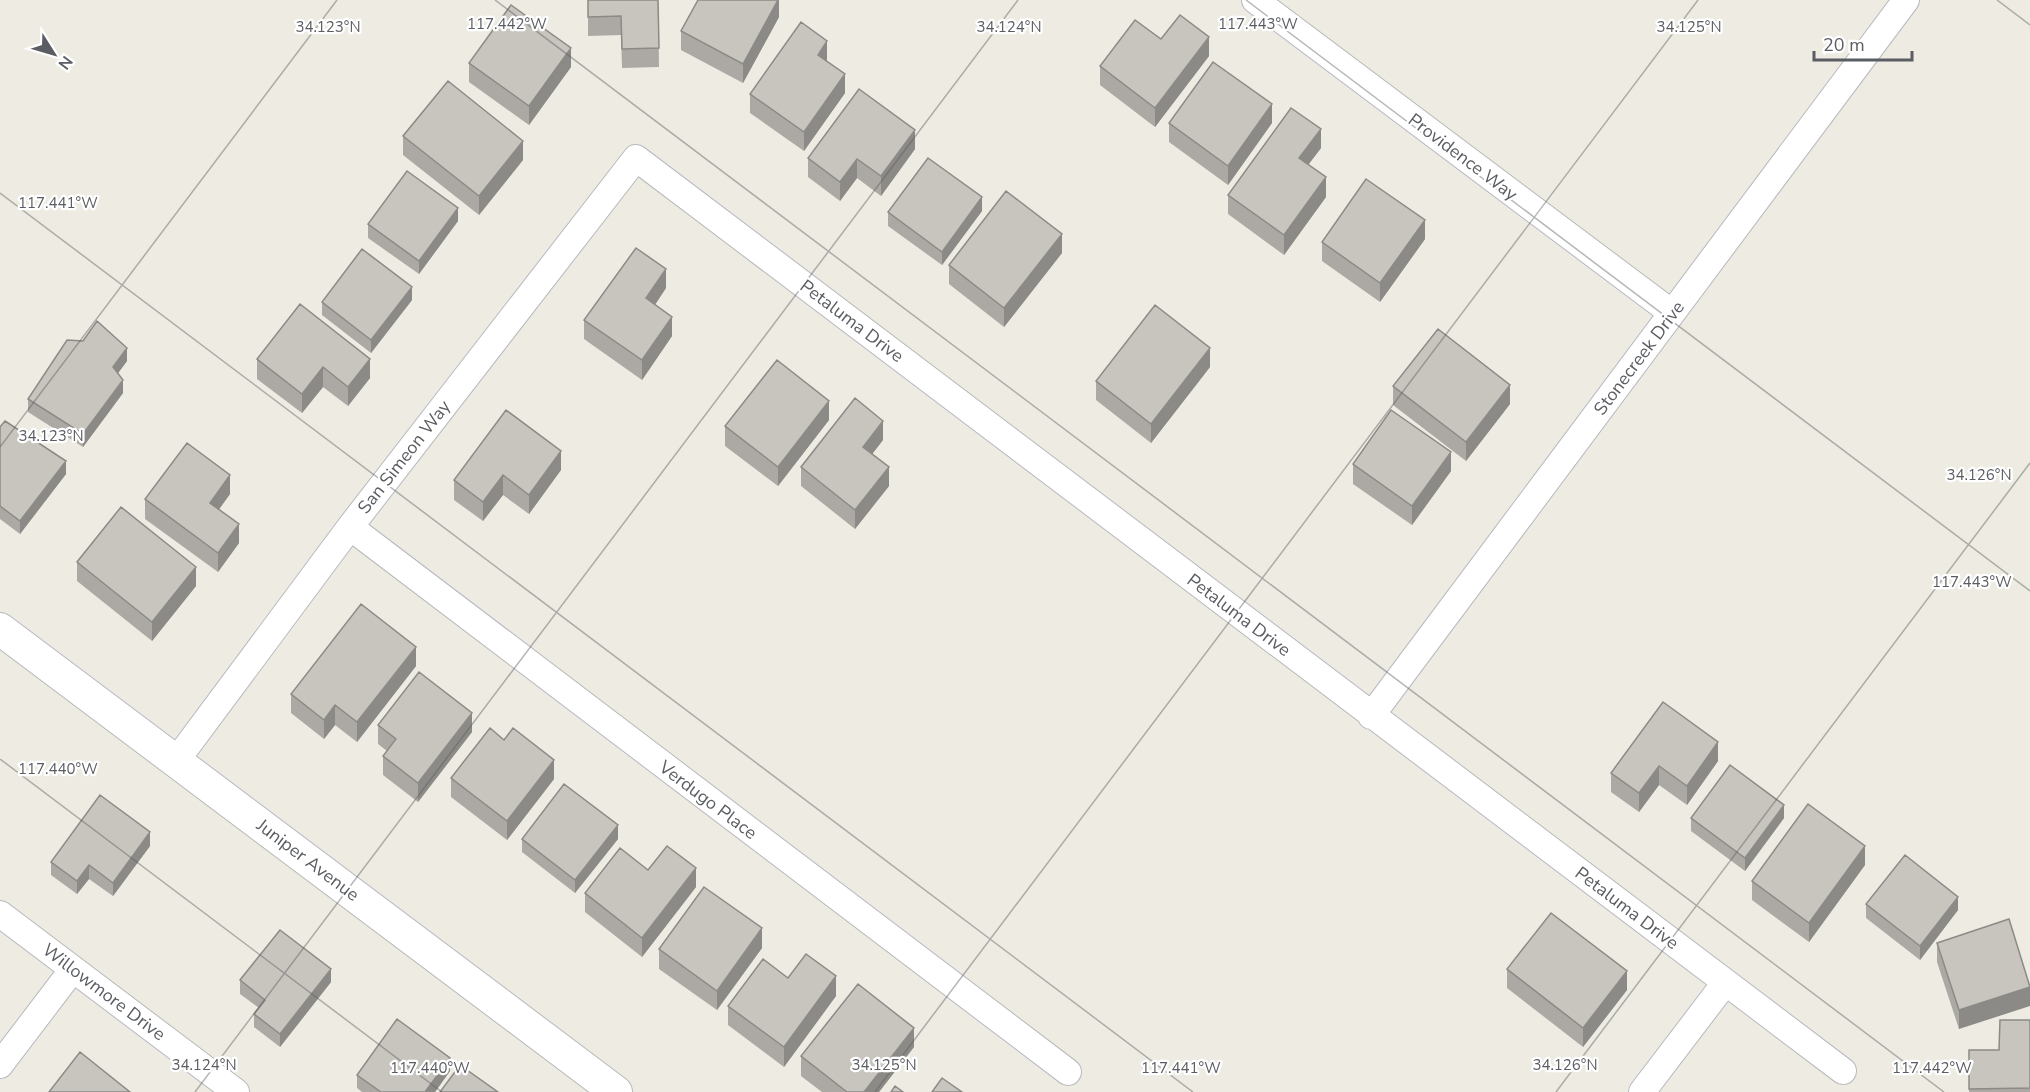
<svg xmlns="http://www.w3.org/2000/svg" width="2030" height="1092" font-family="'Nunito Sans',sans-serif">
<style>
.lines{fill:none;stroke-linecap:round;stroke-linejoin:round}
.minor-casing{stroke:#b7b9be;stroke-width:28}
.tertiary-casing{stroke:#b7b9be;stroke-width:34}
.minor{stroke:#fff;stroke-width:26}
.tertiary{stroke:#fff;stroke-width:32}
.wall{fill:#aca9a4}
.shaded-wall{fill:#8c8a86}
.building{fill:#c8c5bf;stroke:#8c8a86;stroke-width:1.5}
.ticks{fill:none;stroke:#5a5d62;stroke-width:1.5;stroke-opacity:0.45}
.labels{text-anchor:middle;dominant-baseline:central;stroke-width:4.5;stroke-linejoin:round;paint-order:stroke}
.street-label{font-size:18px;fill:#5a5d62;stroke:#fff}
.ticks-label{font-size:15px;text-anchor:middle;fill:#5a5d62;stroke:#fff;stroke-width:4.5;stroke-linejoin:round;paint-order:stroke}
</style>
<rect width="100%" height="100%" fill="#edebe2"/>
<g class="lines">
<defs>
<path id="minor" d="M1255 0 1672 313
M350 527 1068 1072
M1371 716 1906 0
M176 761 350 527 636 158 1843 1071
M0 914 236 1092
M0 1065 73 969
M1642 1092 1725 983"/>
<path id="tertiary" d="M0 629 616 1092"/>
</defs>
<use href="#minor" class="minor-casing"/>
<use href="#tertiary" class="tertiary-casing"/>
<use href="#minor" class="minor"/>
<use href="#tertiary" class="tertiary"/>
</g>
<path class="wall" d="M588 0H658L659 67 622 68 621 35 588 36Z
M779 0V17L743 83 681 50V31Z
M1161 39 1209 56 1155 127 1100 85V66Z
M827 60V61L845 93 804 151 750 113V94Z
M469 63 571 67 529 125 469 82Z
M1169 123H1272L1228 185 1169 142Z
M403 136 523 160 479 215 403 155Z
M1321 148 1308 165 1326 197 1284 255 1228 214V195Z
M915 149 881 196 857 178 840 201 808 177V158Z
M982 211 942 265 888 226V212Z
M458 221 419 274 368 238V224Z
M1425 239 1380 302 1322 261V242Z
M1062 253 1004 327 949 284V265Z
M666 288 655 305 672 336 642 380 584 339V320Z
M412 300 371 353 322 315V302Z
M300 304 370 378 348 406 323 387 302 413 257 379V359Z
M127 361 118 373 123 393 83 447 28 412V399Z
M1210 367 1151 443 1096 400V381Z
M1393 386 1510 404 1466 461 1393 405Z
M829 420 778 486 725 446V426Z
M0 427 66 474 20 534 0 519Z
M883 440 872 454 889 486 855 529 801 486V467Z
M1353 464 1451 471 1412 525 1353 484Z
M561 470 529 514 503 495 483 521 454 500V480Z
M230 494 219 509 239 543 218 572 145 519V499Z
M77 562 196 586 152 641 77 581Z
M416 666 357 742 335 725 324 739 291 713V694Z
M1663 702 1718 761 1687 805 1659 785 1639 812 1611 792V773Z
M378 725 472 732 418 802 383 775V756L387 751 378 744Z
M451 778 554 779 507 840 451 797Z
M1691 818H1784L1745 871 1691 831Z
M522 839H618L575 893 522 852Z
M150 846 113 896 89 879 77 894 51 875V862Z
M1865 865 1809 942 1752 900V881Z
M648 870 696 887 642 957 585 912V893Z
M1866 904 1958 910 1920 960 1866 918Z
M1937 943 2030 985 1959 1029 1937 962Z
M762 948 717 1010 659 969V949Z
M1507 969 1627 990 1583 1047 1507 988Z
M788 978 836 996 784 1067 728 1025V1006Z
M240 980 331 982 280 1047 254 1027V1014L259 1008 240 994Z
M2030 1020V1092H1969V1050H1999Z
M914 1047 879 1092H822L801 1076V1056Z
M450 1071 435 1092H362L357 1088V1075Z"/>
<path class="shaded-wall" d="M778 0H779V17L743 83V64Z
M1209 37V56L1155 127V108Z
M827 41V60L818 74V55Z
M571 48V67L529 125V106Z
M845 74V93L804 151V132Z
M1272 104V123L1228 185V166Z
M1321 129V148L1299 177V158Z
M915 130V149L881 196V176Z
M523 141V160L479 215V196Z
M857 159V178L840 201V182Z
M1326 177V197L1284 255V235Z
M982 197V211L942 265V252Z
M458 208V221L419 274V261Z
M1425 220V239L1380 302V283Z
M1062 234V253L1004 327V308Z
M666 269V288L646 318V298Z
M412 287V300L371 353V340Z
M672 317V336L642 380V360Z
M127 348V361L113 380V367Z
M1210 348V367L1151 443V424Z
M370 359V378L348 406V387Z
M323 367V387L302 413V394Z
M123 380V393L83 447V434Z
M1510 385V404L1466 461V442Z
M829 401V420L778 486V467Z
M883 421V440L863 466V447Z
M561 451V470L529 514V495Z
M1451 452V471L1412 525V506Z
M66 461V474L20 534V521Z
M889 467V486L855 529V510Z
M230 475V494L210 522V503Z
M503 475V495L483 521V502Z
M239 524V543L218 572V553Z
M196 567V586L152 641V622Z
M416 647V666L357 742V722Z
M335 705V725L324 739V720Z
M472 713V732L418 802V783Z
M1718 742V761L1687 805V786Z
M554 760V779L507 840V821Z
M1659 766V785L1639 812V793Z
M1784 805V818L1745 871V858Z
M618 825V839L575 893V880Z
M150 832V846L113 896V883Z
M1865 846V865L1809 942V923Z
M89 865V879L77 894V881Z
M696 868V887L642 957V938Z
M1958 897V910L1920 960V946Z
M762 928V948L717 1010V991Z
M331 969V982L280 1047V1034Z
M1627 971V990L1583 1047V1028Z
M836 976V996L784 1067V1047Z
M2030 987V1006L1959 1029V1010Z
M914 1028V1047L879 1092H864Z
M450 1058V1071L435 1092H425Z"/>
<path class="building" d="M588 0H658L659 48 622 49 621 16 588 17Z
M698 0H778L743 64 681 31Z
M511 5 571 48 529 106 469 63Z
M1180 15 1209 37 1155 108 1100 66 1135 20 1161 39Z
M801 22 827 41 818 55 845 74 804 132 750 94Z
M1213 62 1272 104 1228 166 1169 123Z
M448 81 523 141 479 196 403 136Z
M859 89 915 130 881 176 857 159 840 182 808 158Z
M1291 108 1321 129 1299 158 1326 177 1284 235 1228 195Z
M928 158 982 197 942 252 888 212Z
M407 171 458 208 419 261 368 224Z
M1366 179 1425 220 1380 283 1322 242Z
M1006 191 1062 234 1004 308 949 265Z
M636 248 666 269 646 298 672 317 642 360 584 320Z
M362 249 412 287 371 340 322 302Z
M300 304 370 359 348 387 323 367 302 394 257 359Z
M1155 305 1210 348 1151 424 1096 381Z
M97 321 127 348 113 367 123 380 83 434 28 399 67 340 83 341Z
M1438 329 1510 385 1466 442 1393 386Z
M777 360 829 401 778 467 725 426Z
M855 398 883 421 863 447 889 467 855 510 801 467Z
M506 410 561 451 529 495 503 475 483 502 454 480Z
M1391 410 1451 452 1412 506 1353 464Z
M5 421 66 461 20 521 0 506V427Z
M187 443 230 475 210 503 239 524 218 553 145 499Z
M121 507 196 567 152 622 77 562Z
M361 604 416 647 357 722 335 705 324 720 291 694Z
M419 672 472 713 418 783 383 756 396 739 378 725Z
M1663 702 1718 742 1687 786 1659 766 1639 793 1611 773Z
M490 728 504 740 513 728 554 760 507 821 451 778Z
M1730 765 1784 805 1745 858 1691 818Z
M564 784 618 825 575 880 522 839Z
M100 795 150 832 113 883 89 865 77 881 51 862Z
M1808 804 1865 846 1809 923 1752 881Z
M667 846 696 868 642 938 585 893 620 848 648 870Z
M1905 855 1958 897 1920 946 1866 904Z
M704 887 762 928 717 991 659 949Z
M1551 913 1627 971 1583 1028 1507 969Z
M2009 919 2030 987 1959 1010 1937 943Z
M280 930 331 969 280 1034 254 1014 265 1000 240 980Z
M806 954 836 976 784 1047 728 1006 763 959 788 978Z
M858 984 914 1028 864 1092H847L801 1056Z
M397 1019 450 1058 425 1092H381L357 1075Z
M2000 1020H2030V1088L1969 1089V1050H1999Z
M80 1052 130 1092H49Z
M460 1065 498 1092H440Z
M942 1078 962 1092H932Z
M895 1086 903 1092H891Z"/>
<path class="ticks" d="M495 0 1944 1092M1246 0 2030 591M1997 0 2030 25M0 193 1193 1092M0 447 337 0M0 759 442 1092M195 1092 1018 0M875 1092 1698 0M1556 1092 2030 463"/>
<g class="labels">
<g class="street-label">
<text transform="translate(1463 157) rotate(37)">Providence Way</text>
<text transform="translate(852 321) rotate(37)">Petaluma Drive</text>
<text transform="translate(1639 358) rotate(-53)">Stonecreek Drive</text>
<text transform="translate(404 457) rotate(-52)">San Simeon Way</text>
<text transform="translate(1239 615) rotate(37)">Petaluma Drive</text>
<text transform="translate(708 800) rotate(37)">Verdugo Place</text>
<text transform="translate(308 860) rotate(37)">Juniper Avenue</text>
<text transform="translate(1627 908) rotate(37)">Petaluma Drive</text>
<text transform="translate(104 992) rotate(37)">Willowmore Drive</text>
</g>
</g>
<g class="ticks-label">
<text x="507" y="29">117.442°W</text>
<text x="1258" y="29">117.443°W</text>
<text x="328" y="32">34.123°N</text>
<text x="1009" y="32">34.124°N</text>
<text x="1689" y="32">34.125°N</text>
<text x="58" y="208">117.441°W</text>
<text x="51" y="441">34.123°N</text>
<text x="1979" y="480">34.126°N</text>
<text x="1972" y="587">117.443°W</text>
<text x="58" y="774">117.440°W</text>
<text x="204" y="1070">34.124°N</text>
<text x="884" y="1070">34.125°N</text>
<text x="1565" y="1070">34.126°N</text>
<text x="430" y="1073">117.440°W</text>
<text x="1181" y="1073">117.441°W</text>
<text x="1932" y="1073">117.442°W</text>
</g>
<g transform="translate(54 54) rotate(127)" stroke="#ffffff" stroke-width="4.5" paint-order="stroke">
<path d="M0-4.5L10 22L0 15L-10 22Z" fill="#5a5d62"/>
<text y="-9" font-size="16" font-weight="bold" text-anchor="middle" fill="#5a5d62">N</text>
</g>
<path d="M1814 51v9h98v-9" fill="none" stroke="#5a5d62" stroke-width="3"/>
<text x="1823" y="51" font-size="18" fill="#5a5d62" stroke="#ffffff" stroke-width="4.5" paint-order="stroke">20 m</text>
</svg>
